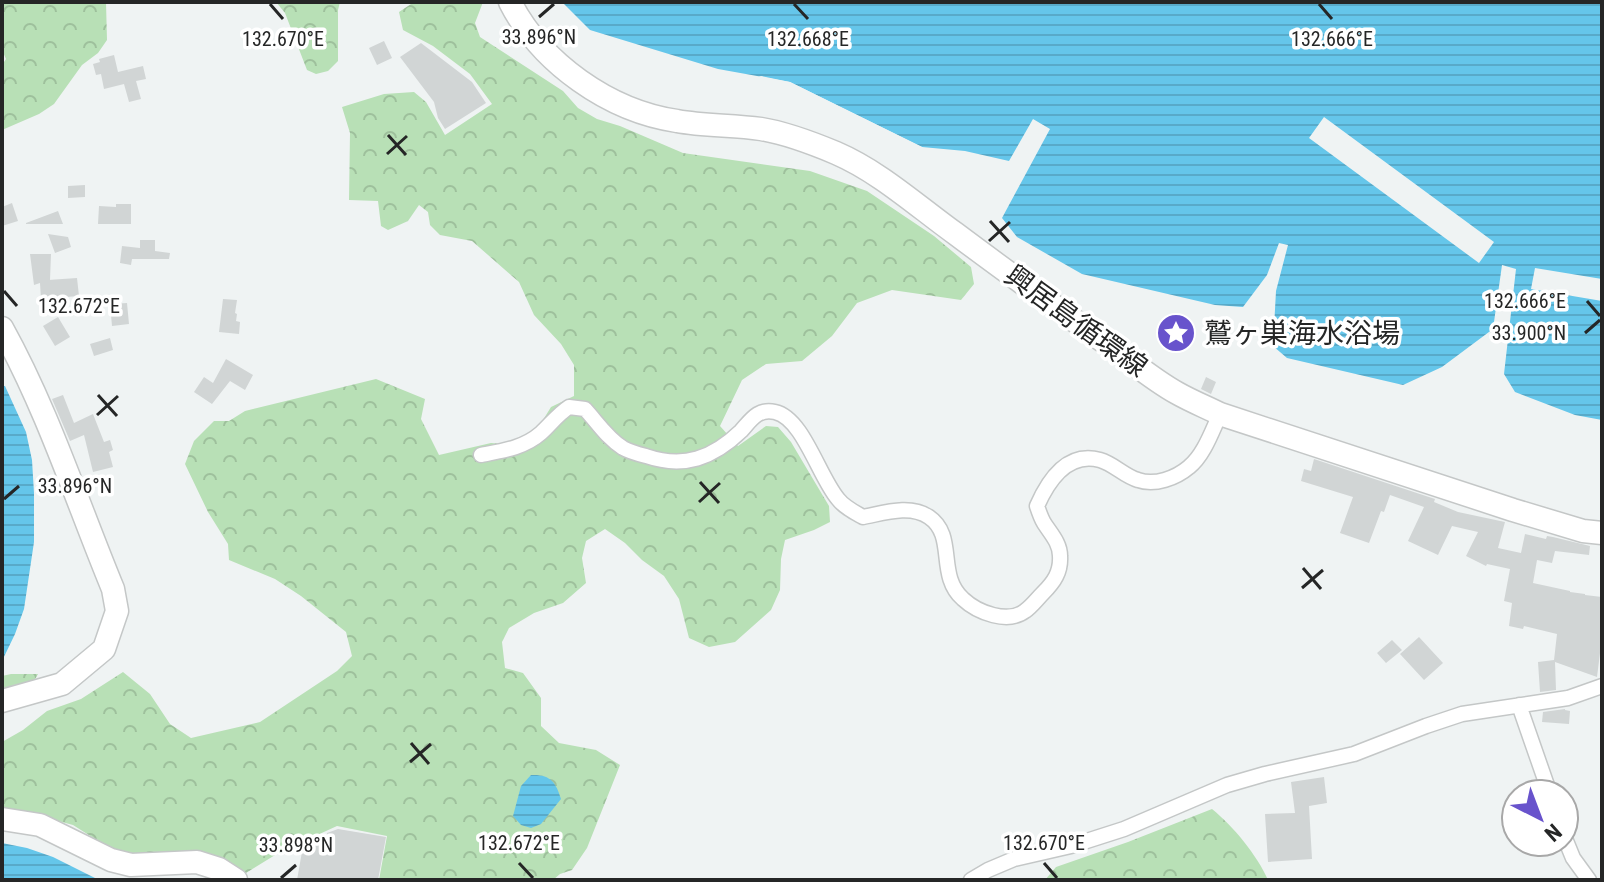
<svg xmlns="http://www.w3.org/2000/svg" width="1604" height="882" font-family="'Roboto Condensed','Noto Sans JP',sans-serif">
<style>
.forest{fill:url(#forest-crowns)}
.water{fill:url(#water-rules)}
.pier{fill:#eff3f3}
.building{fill:#d1d5d5}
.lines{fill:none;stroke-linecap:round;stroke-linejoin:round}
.street-casing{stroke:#c4c7c7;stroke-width:17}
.secondary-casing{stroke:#c4c7c7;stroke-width:25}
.street{stroke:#fff;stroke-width:14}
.secondary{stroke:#fff;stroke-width:22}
.ticks{fill:none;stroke:#252626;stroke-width:3}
.labels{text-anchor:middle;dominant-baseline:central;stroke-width:7;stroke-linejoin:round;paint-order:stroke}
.street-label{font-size:28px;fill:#252626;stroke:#fff}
.poi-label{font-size:28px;fill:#252626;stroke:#fff;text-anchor:start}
.ticks-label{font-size:20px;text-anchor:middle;fill:#252626;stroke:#fff;stroke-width:7;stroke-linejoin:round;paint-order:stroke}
</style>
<defs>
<pattern id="forest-crowns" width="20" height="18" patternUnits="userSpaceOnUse" patternTransform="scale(2)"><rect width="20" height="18" fill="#b8e0b6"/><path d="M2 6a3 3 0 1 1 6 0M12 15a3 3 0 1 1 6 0" fill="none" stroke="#9ec09c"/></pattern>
<pattern id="water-rules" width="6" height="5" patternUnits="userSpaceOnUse" patternTransform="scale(2)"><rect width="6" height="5" fill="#65c6ea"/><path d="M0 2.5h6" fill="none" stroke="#58aac9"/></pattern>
</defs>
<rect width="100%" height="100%" fill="#eff3f3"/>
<path class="forest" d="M106 2 107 40 98 53 82 65 54 104 39 114 2 130V65L6 59 2 50V3Z
M276 2H340L338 10V61L328 71 316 74 307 70 285 13Z
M414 2H483L475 23 480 37 563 91 578 108 597 119 620 126 683 153 810 171 867 191 934 236 971 267 974 284 961 300 892 290 857 303 832 336 802 361 766 364 742 380 720 426 738 446 766 426 778 427 791 442 829 506 830 522 814 530 785 540 781 559 780 590 771 610 735 642 709 647 689 638 679 599 664 576 642 560 625 543 605 529 586 541 582 558 586 583 563 603 534 613 509 628 502 642 505 668 523 673 541 698V726L559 743 596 750 620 765 587 848 572 870 560 874 553 880H379L387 836 337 826 280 852 246 873 236 868 138 858 114 851 73 825 32 814 2 809V742L23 730 47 711 81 699 123 672 150 694 170 724 191 738 260 722 337 671 352 656 346 632 301 596 275 579 229 560 228 544 208 512 185 464 194 441 214 421H229L245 411 376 379 425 399 421 419 439 455 491 443 503 444 527 436 543 420 551 407 574 396V365L561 344 534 315 519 282 472 241 440 235 430 225 428 212 419 205 408 221 388 230 381 226 378 201 349 200 350 133 342 107 384 94 414 92 426 102 445 135 492 104 470 74 433 46 403 30 399 12Z
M11 674H38L33 683 13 685 2 692V676Z
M1212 809C1233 826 1257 855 1268 880H1045L1056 867 1128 842Z"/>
<path class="water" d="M562 2H1602V420L1575 415 1515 392 1504 374 1516 269 1502 265 1493 329 1442 367 1403 385 1287 358 1273 346 1276 291 1288 245 1279 243 1267 275 1243 307 1215 305 1082 274 1017 237 1002 218 1050 129 1033 119 1009 161 965 151 922 147 790 82 718 69 590 30Z
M2 386H5L26 432 32 460 34 493V542L24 609 15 634 2 661Z
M531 775C550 774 556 782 561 799L541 824 531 828 521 825 513 816 521 786Z
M2 843 27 848 53 857 99 880H2Z"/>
<path class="pier" d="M761 76 790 82 922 147 926 151 921 150 788 85 753 79Z
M1324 117 1494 242 1479 263 1309 138Z
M1535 268 1602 279V301L1531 289Z"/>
<path class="building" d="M384 41 392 58 377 65 369 48Z
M421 43 472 82 486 103 445 129 438 118 434 102 400 57Z
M114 55 118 72 143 66 146 79 136 81 141 99 129 102 124 84 104 89 101 74 96 75 93 64 100 62 99 59Z
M85 185V197L68 198V186Z
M12 203 18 221 2 226V207Z
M116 204H131V224H98L99 206 116 207Z
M58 211 63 224H26V223Z
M48 234 68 237 71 247 55 253Z
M140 240H155V251L170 253 169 259H132L131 265 120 263 122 246 140 248Z
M30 254H51L50 280H48L77 278 79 296 41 299 40 283 34 285Z
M223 299 237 300 235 313 237 314 236 321 240 322 239 334 219 332Z
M127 303 129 324 112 326 110 304Z
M58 317 70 337 55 346 43 326Z
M110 338 113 350 94 356 90 344Z
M226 359 253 375 245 390 230 381 212 404 194 392 204 377 213 383Z
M1206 377 1216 382 1211 394 1201 389Z
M63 395 74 423 93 414 104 442 110 440 113 450 109 452 113 467 93 472 84 435 70 441 52 399Z
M1314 459 1435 499 1434 502 1458 512 1505 522 1498 548 1521 553 1525 534 1546 539 1547 536 1553 537 1590 546 1589 555 1555 551 1552 563 1537 560 1533 583 1570 591V592L1585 594V595L1602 597V637L1597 677 1555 662 1556 690 1540 692 1538 662 1554 660 1557 634 1524 626 1523 629 1509 626 1512 603 1504 601 1510 569 1487 564 1486 566 1466 556 1478 532 1452 526 1438 555 1408 541 1424 507 1390 495 1384 512 1381 511 1369 543 1340 533 1353 497 1301 481 1304 469 1311 471Z
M1419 637 1443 663 1424 680 1400 654Z
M1392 640 1402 650 1386 663 1377 653Z
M1565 709V710L1570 711 1569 724 1542 722 1543 712Z
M1324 777 1327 803 1309 806 1312 859 1268 862 1265 814 1295 813 1291 782Z
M338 829 386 837 378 880H297L303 846 328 837 327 833Z"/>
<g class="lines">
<defs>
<path id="street" d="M481 455C502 451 524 448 541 433 551 424 557 415 569 407L585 409C597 422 607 438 623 448 630 452 638 454 646 456 684 469 713 458 741 431 751 420 758 408 775 412 803 418 819 477 838 499 844 507 854 512 863 517 884 513 910 504 929 517 957 536 936 575 963 599 978 613 1008 624 1025 611 1032 606 1037 599 1043 593 1054 582 1061 572 1060 556 1060 543 1051 534 1044 523 1041 518 1039 512 1037 506 1048 481 1067 451 1100 460 1114 464 1124 476 1138 480 1155 486 1176 478 1189 467 1204 455 1212 431 1220 414
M1519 705 1550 794
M1564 836 1573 858 1589 880
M971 880 988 870 1014 859 1071 846 1124 829 1227 785 1265 774 1354 754 1426 726 1462 714 1568 698 1602 686"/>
<path id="secondary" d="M510 2C541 63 609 111 677 121 704 126 733 125 761 129 786 133 812 143 836 153 880 172 917 206 956 234 1004 270 1054 306 1103 341 1128 358 1150 378 1177 393 1191 401 1206 407 1220 414L1513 510 1583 531 1602 533
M2 328C48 411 77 502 113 589L117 611 104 649 62 684 2 701
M2 819 40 825 111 860 131 865 197 862 219 869 236 880"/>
</defs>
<use href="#street" class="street-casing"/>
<use href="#secondary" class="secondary-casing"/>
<use href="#street" class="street"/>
<use href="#secondary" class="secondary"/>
</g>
<path class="ticks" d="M270 4 283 19M794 4 808 19M1319 4 1332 19M539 17 554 4M388 135 406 155M387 154 407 136M990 221 1009 242M989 241 1010 222M4 291 17 306M1587 301 1600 316M1585 333 1600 320M98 395 117 416M97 415 118 396M700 482 719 503M4 499 19 486M699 502 720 483M1303 568 1321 589M1302 588 1323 570M411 743 429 764M410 762 431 744M519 863 533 878M1044 863 1057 878M281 878 296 865"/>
<defs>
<symbol id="sight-disc" viewBox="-11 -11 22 22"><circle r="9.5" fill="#6853cc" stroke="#fff"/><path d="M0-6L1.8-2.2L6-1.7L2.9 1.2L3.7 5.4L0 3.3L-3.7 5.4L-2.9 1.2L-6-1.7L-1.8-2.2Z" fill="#fff"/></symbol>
</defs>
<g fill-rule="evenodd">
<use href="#sight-disc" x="1154" y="311" width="44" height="44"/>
</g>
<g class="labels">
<g class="street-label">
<text transform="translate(1076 321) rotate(36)">興居島循環線</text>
</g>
<g class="poi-label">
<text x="1204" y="333">鷲ヶ巣海水浴場</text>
</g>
</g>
<g class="ticks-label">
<text x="539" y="44">33.896°N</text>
<text x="283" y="46">132.670°E</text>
<text x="808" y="46">132.668°E</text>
<text x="1332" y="46">132.666°E</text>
<text x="1525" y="308">132.666°E</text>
<text x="79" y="313">132.672°E</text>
<text x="1529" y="340">33.900°N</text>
<text x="75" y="493">33.896°N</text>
<text x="519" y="850">132.672°E</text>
<text x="1044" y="850">132.670°E</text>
<text x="296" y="852">33.898°N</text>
</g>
<rect width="1604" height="882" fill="none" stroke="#252626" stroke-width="8"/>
<g transform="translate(1540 818) rotate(138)"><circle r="38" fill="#ffffff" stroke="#a8a8a8" stroke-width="2"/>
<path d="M0-6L14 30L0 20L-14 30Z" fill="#6853cc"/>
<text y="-12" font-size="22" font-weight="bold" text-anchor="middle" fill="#252626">N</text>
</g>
</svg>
